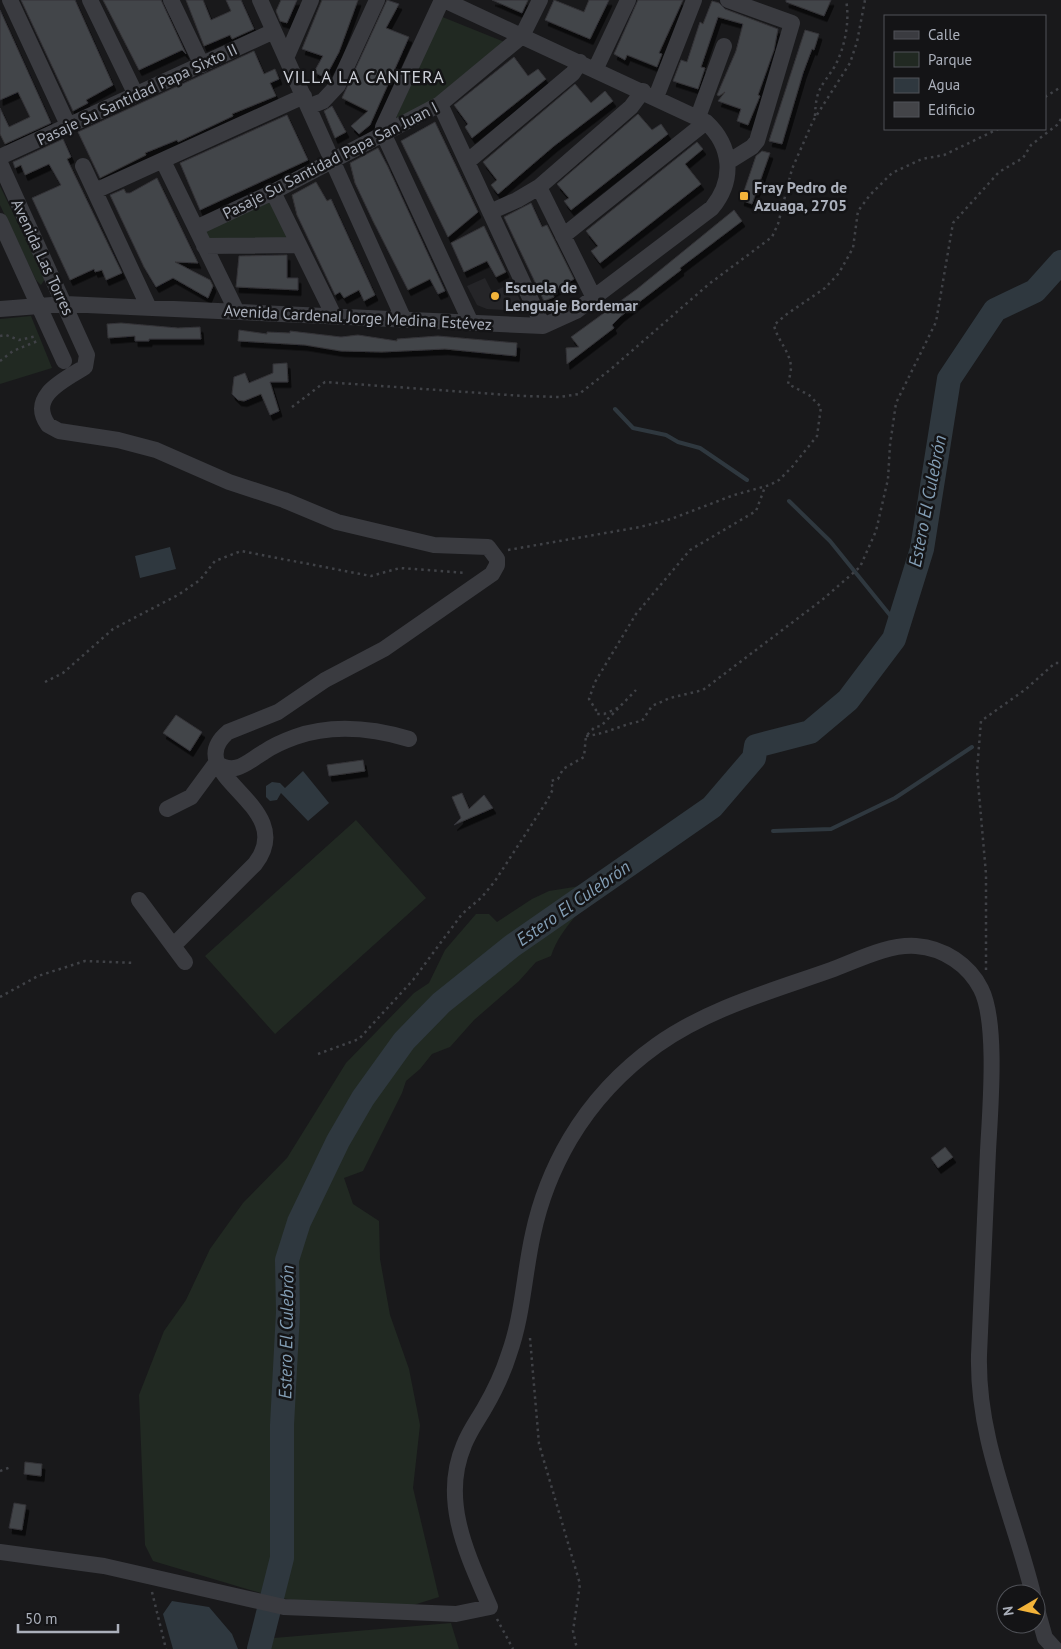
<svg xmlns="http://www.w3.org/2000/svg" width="1061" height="1649" font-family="'PT Sans',sans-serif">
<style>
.built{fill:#252528}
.green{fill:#212922}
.water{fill:#2f383f}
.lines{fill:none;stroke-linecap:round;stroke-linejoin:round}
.stream{stroke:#2f383f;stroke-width:4}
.river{stroke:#2f383f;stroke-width:24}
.building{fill:#434448;stroke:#333337;filter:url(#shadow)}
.path{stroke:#404247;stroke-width:2.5;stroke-dasharray:2.5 4;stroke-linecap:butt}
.minor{stroke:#3a3b40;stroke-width:16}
.poi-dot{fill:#f2b33a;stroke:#141416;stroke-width:2}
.labels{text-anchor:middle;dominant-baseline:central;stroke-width:5;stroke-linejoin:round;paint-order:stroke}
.street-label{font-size:16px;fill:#abb0bb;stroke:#141416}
.poi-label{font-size:16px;font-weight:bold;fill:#abb0bb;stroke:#141416;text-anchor:start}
.neighbourhood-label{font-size:18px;letter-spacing:1px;fill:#cccfd7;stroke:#141416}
.water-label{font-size:18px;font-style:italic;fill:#839eb5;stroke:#141416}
</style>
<defs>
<filter id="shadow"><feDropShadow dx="3" dy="5.5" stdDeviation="0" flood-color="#0009"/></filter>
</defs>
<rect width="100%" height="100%" fill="#19191b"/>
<path class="built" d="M485 278 492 292 512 283 525 311 487 309 477 305 467 286Z"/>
<path class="green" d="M440 16 507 43 429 104 400 119 396 118Z
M0 186 45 279 41 285 36 280 0 205Z
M271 199 290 240 207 239 203 231Z
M31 316 52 368 0 384V319Z
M356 820 426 898 275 1034 205 956Z
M605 882C587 906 561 926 551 956L536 962 519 981 474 1020 450 1047 432 1054 420 1069 406 1081 402 1093 363 1171 344 1178 353 1204 379 1221 380 1259 390 1315 409 1369 420 1425 413 1488 439 1597 404 1608H348L274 1597 153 1561 145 1545 139 1395 164 1331 186 1300 210 1249 243 1203 287 1158 346 1063 414 993 429 983 445 950 476 914H489L497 922 532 899 549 891Z
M451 1623 459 1649H270L274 1638Z"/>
<path class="water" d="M170 547 176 569 140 578 135 556Z
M303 771 329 803 308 821 281 793 277 800 270 801 266 797V786L272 782 280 783 285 788Z
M172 1601 209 1607 232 1634 238 1649H173L163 1614Z"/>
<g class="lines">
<path class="stream" d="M615 409 633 428 666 435 678 442 700 448 747 480
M789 501 830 541 898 625
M773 831 831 829 895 798 972 747"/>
<path class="river" d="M259 1649 282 1558V1425L288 1312 287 1260 299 1222 338 1141 363 1098 404 1041 441 1003 512 946 712 807 754 758 756 746 810 732 848 700 894 639 922 549 949 379 995 310 1035 291 1061 262"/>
</g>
<path class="building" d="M21 0H75L113 85 86 100 88 103 73 111Z
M103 0H161L186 54 182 50 139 70Z
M186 0H203L211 20 231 11 226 0H241L254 29 232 39 230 35 204 46Z
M281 0H297L287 23 280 21 276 11Z
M322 0H358L339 52 325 78 314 72 323 56 302 49Z
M387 0 399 4 386 28 409 37 370 125 359 134 351 126 368 111 342 98Z
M492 0H528L522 13Z
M554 0 584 12 589 0H609L590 39 545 20Z
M638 0H683L659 53 662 54 657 67 627 55 625 60 614 54Z
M786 0H831L824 16 786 2Z
M712 1 719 3 725 9 778 29 774 50 758 95 760 96 748 125 737 121 741 109 718 101 725 92 719 96 717 95 736 51 743 24 718 17 701 67 705 68 698 89 673 81 681 60 687 62 700 22 703 24Z
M0 10 51 123 5 144 0 134V108L9 127 30 117 18 92 0 100Z
M805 30 819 34 814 50 812 49 803 73 782 144 769 141Z
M254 51 264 74 275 69 279 79 270 83 276 96 232 114 233 116 178 142 177 140 145 153 146 155 100 178 78 132Z
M514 57 528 76 538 69 546 79 472 138 465 127 468 124 454 105Z
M575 84 591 103 605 91 613 101 554 146 498 194 491 185 497 180 483 162Z
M332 106 346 132 335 138 324 111Z
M638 114 652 130 661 124 668 134 571 210 564 201 569 198 557 184Z
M287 115 308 160 200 210 180 163Z
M435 122 478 212 448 237 401 141Z
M63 139 71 157 67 159 122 273 106 280 102 270 95 272 94 269 70 280 32 198 61 185 49 164 25 175 21 165 15 168 13 162Z
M697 142 703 149 685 164 701 184 600 263 591 251 598 246 586 231Z
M378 148 388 167 445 291 438 294 430 279 408 290 373 221 355 183 350 163Z
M762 151 770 153 752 204 741 200 756 156Z
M157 178 198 263 175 262 210 280 213 286 208 298 173 278 156 287 144 267 110 195 124 189 126 193H130Z
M316 182 327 201 331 199 375 295 364 301 359 290 344 298 340 292 335 295 297 215 292 195Z
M531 203 542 227 547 225 574 279 552 292 554 297 544 301 504 217Z
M734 210 742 221 680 268 681 270 621 316 612 325 614 328 567 364 566 348 579 347 571 337 637 289Z
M484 226 506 272 496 277 487 261 464 272 451 243Z
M287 255V278H298V290L236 287 239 256Z
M121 323 178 328 200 327 201 339H149V341H135V336L108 338 107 324Z
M239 330 267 334V332L290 333V331L341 337 358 335 397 341V339L438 336 517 343 516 356 445 349 382 352 341 351 305 345 238 341Z
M287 363 288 382H270L279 411 270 415 261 394 244 401 238 400 232 394 234 377 245 373 249 383 273 373V364Z
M176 715 202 732 190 751 163 733Z
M363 760 365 771 329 776 327 765Z
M462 793 469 809 484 795 493 808 454 825 461 818 452 797Z
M945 1147 953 1157 938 1168 931 1158Z
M25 1462 42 1464 41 1476 24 1474Z
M14 1503 26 1505 22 1530 9 1528Z"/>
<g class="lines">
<path class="path" d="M1045 97 1061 87
M815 116C816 88 821 88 835 66 845 47 850 21 846 0
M0 336 6 335 19 340 37 336
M0 361 13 351 40 340
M292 407 325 382 523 396 560 397 579 394 611 369 709 284 772 237 778 224 792 169 813 121 850 63 857 42 865 0
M508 550 640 527 671 519 734 495 770 485 779 480 792 467 817 436 821 407 809 395 788 384C789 379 791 372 791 367 790 351 777 340 774 325L787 314 825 288 839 273 853 248 858 211 870 195 892 173 922 159 944 155 998 129
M45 682 63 673 113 629 178 595 200 580 215 561 241 551 371 576 400 568 466 573
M618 708 604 714H596V710L589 699 595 682 636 614 690 550 756 511 765 487
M586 736C607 734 622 724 642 721L652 706 670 698 703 690 822 600 860 567 876 531 888 479 890 445 896 403 936 322 953 223 999 172 1023 158 1031 145 1057 125 1061 119
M986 970V874L977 771 981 721 1026 689 1055 663H1061
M0 997 38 976 85 961 135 963
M318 1054 359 1039 413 980 462 914 482 897 495 881 547 801 553 789 551 781 558 779 563 769 584 757 586 736 595 727 601 726 636 690
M530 1338 539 1444 580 1584 573 1631 577 1649
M0 1471 11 1467
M152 1592 166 1649
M497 1619 513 1649"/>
<path class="minor" d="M10 0 68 125
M90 0 136 95
M171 0 202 65
M260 0 404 320
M442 0 383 127 384 135 471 323
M286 58 311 0
M595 70 628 0
M656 97 694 0
M440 104 543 326
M308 107 323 101 338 85 377 0
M698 117 724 46
M0 157 274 31
M163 161 237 312
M467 162 573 73 580 62
M728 162 752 147 757 141 792 23 728 0
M0 163 87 355 85 367C64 380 28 396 48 425L59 431 118 440 156 450 229 482 284 500 337 522 434 545 488 547 497 559V565L492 574 384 649 325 680 278 712 228 732C177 775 301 805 255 864L173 946
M83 166 149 308
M539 187 594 298
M95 191 304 96
M273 192 334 316
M490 212 517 200 539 187 631 107 643 91
M0 221 64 361
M196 228 273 192 440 104 522 36 540 0
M563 236 706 122
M204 246 298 245
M0 309 65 304 543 326 576 311 712 208C735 180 732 146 706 122L444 0
M216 763C236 776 247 762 264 752 274 745 284 741 295 737 332 724 372 728 409 739
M167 809 191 797 216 763
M139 900 185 962
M0 1552 104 1566 284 1607 456 1614 490 1607C468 1556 440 1501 464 1445 469 1432 477 1421 484 1409 494 1392 503 1373 509 1354 523 1315 524 1274 533 1234 540 1201 553 1168 570 1139 592 1102 622 1070 657 1045 709 1008 772 991 831 970 858 960 888 944 916 946 944 948 969 965 981 989 998 1022 990 1112 988 1151 985 1219 982 1287 979 1355 977 1440 1013 1513 1033 1594
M1036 1606 1045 1638 1055 1649"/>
</g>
<g class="poi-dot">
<rect x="739" y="191" width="10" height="10" rx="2.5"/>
<circle cx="495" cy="296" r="5"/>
</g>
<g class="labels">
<g class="street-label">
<text transform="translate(137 94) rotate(-25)">Pasaje Su Santidad Papa Sixto II</text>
<text transform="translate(330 160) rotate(-27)">Pasaje Su Santidad Papa San Juan I</text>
<text transform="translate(43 257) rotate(65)">Avenida Las Torres</text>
<text transform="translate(358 317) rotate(3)">Avenida Cardenal Jorge Medina Estévez</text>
</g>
<g class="poi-label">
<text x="754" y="187">Fray Pedro de<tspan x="754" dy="18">Azuaga, 2705</tspan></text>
<text x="505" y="287">Escuela de<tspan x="505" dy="18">Lenguaje Bordemar</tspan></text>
</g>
<g class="neighbourhood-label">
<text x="364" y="76">VILLA LA CANTERA</text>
</g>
<g class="water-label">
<text transform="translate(927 501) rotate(-79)">Estero El Culebrón</text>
<text transform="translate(573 903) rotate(-35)">Estero El Culebrón</text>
<text transform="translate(286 1332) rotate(-89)">Estero El Culebrón</text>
</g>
</g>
<rect x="884" y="15" width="162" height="115" fill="#141416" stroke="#505258"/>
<rect x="894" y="31" width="25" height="8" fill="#3a3b40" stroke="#505258"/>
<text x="928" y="40" font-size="15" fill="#abb0bb">Calle</text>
<rect x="894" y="52" width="25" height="15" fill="#212922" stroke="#505258"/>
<text x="928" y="65" font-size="15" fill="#abb0bb">Parque</text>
<rect x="894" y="78" width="25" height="15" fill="#2f383f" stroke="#505258"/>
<text x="928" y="90" font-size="15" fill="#abb0bb">Agua</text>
<rect x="894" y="102" width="25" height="15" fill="#434448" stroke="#505258"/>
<text x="928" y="115" font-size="15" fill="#abb0bb">Edificio</text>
<g transform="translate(1021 1609) rotate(261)"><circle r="24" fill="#141416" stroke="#505258"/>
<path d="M0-4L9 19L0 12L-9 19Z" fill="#f2b33a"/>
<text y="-8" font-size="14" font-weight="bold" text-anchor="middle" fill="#abb0bb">N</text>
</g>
<path d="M18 1624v8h100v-8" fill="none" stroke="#abb0bb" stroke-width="2.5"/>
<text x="25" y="1624" font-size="15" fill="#abb0bb" stroke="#141416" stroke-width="4" paint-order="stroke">50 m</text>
</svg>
